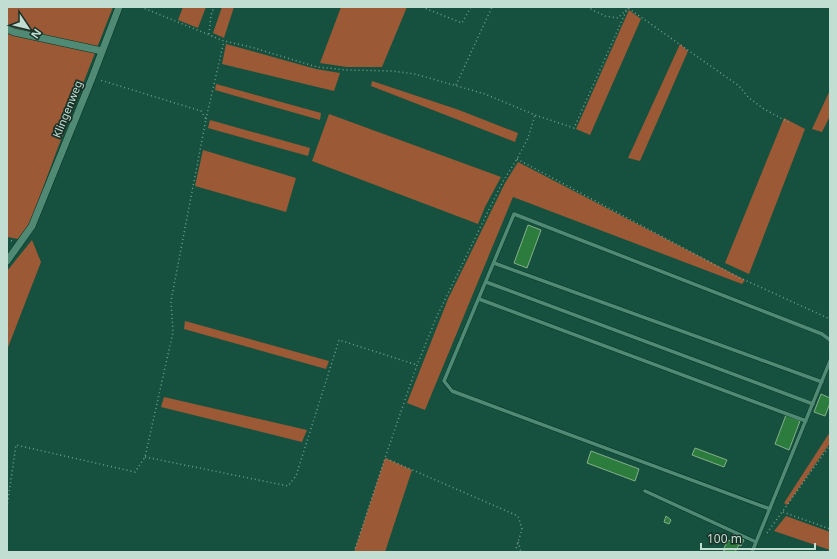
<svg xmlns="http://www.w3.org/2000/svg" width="837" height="559" font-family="'Noto Sans',sans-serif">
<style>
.green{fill:#9c5935}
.building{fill:#2c7c3e;stroke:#86af8b}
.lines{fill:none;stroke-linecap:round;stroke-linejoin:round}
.lane-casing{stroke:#053426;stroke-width:4.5}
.street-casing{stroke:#053426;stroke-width:8}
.path{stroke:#739d8e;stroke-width:1.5;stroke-dasharray:1 3;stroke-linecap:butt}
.lane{stroke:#518a74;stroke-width:3.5}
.street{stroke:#518a74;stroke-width:7}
.labels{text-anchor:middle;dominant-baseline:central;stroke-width:3.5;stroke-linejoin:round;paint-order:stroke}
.street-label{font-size:11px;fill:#c2ded2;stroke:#193128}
</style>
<rect width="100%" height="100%" fill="#15513e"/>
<path class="green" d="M7 7H113L57 150 30 223 18 239 7 237Z
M183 7H206L198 28 178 20Z
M222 7H234L224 38 213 33Z
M341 7H407L382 67H347L320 63Z
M629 10 641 19 590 135 576 129Z
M226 44 316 69 340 73 334 91 222 64Z
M680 44 688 51 640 161 628 158Z
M372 81 459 110 518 133 515 142 371 86Z
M216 84 321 113 320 120 215 90Z
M830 90V116L822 132 812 129Z
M329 114 501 177 485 207 478 224 312 161Z
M784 118 805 129 749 274 725 263Z
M210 120 310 148 308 156 208 128Z
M203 150 296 178 286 212 195 186Z
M518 162 745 280 742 284 513 197 425 410 407 403 448 299 505 183Z
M32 240 41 262 7 350V271Z
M185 321 329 361 326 369 184 329Z
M164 397 307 430 302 442 161 407Z
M830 432V443L787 505 784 503Z
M385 458 412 470 385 552H354Z
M786 516 830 532V550L774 531Z"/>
<path class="building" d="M528 225 541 230 527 268 514 263Z
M821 394 830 398V403L825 416 814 412Z
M786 415 800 421 789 450 775 444Z
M695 448 727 460 724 467 692 455Z
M591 451 639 469 635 481 587 463Z
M666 516 671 520 669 524 664 522Z
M734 534 744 540 741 546 731 541Z
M728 540 739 545 735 552H727L723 550Z"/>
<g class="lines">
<defs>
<path id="lane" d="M494 263 822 382
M486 282 813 404
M479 299 806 421
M645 491 756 542
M770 509 452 391 444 381 514 214 822 334 830 340
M752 552 830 361"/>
<path id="street" d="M7 29 14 32 102 51
M7 261 32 226 92 78 119 7"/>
</defs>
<use href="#lane" class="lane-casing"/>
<use href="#street" class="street-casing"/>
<path class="path" d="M141 7 224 41 251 47 317 67 347 70 392 71 415 74 485 94 535 115 574 128 628 7
M422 7 462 23 471 7
M587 7 605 16 618 18 628 8 739 86 749 98 764 109 790 123
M209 34 211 15 214 7
M456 85 492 7
M206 119 224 41
M517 159 736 276 830 319
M7 240 13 241
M145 457 288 486 296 476 339 340 417 365
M7 507 16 445 135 472 145 457 173 332 171 301 206 119 201 111 100 80
M783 512 830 529
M767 533 830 445
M518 542 521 552
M354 552 385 458
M515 552 522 529 518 516 385 458 417 365 437 316 502 183 517 159 528 138 535 115"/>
<use href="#lane" class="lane"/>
<use href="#street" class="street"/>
</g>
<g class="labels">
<g class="street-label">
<text transform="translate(67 109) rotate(-68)">Klingenweg</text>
</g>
</g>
<rect width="837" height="559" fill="none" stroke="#c2ded2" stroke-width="16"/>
<g transform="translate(28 28) rotate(125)" stroke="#193128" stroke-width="3" paint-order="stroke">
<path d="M0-3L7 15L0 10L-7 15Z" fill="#c2ded2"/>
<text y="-6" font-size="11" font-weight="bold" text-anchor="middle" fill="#c2ded2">N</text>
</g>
<path d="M701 543v6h114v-6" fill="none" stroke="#c2ded2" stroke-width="2"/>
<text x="707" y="543" font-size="12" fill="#c2ded2" stroke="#193128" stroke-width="3" paint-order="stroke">100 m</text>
</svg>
